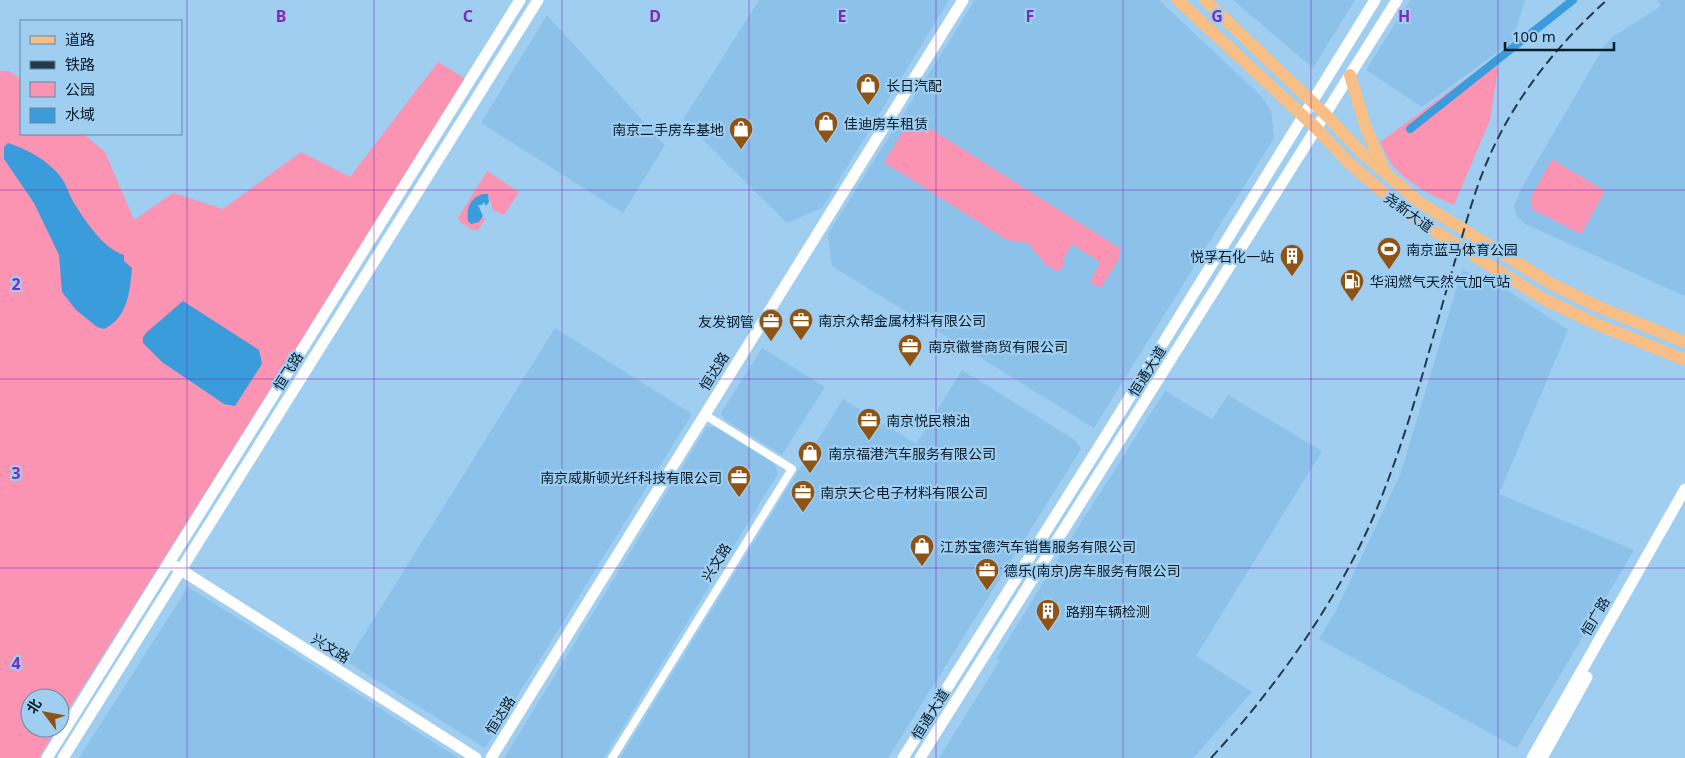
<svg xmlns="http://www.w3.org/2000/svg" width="1685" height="758" font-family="'Noto Sans','Noto Sans SC',sans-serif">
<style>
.built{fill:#8cc2e9}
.green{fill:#fb93b3}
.water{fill:#3b9cdb}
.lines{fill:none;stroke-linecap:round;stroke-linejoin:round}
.canal{stroke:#3b9cdb;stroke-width:8}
.street{stroke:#fff;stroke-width:8}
.secondary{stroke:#fff;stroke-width:11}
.primary{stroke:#f7be85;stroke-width:12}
.rail{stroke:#233a4b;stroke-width:2;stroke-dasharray:10 5;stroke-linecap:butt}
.grid{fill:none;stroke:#7b2cbf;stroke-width:1;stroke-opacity:0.55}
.labels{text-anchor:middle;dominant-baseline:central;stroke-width:4.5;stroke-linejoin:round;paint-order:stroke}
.poi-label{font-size:14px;fill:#0a1c29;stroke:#9fcef1;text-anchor:start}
.street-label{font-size:14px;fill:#0a1c29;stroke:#9fcef1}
.grid-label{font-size:16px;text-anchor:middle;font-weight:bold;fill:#7b2cbf;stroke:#9fcef1;stroke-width:4.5;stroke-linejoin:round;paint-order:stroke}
</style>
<rect width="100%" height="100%" fill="#9fcef1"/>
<path class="built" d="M759 0H949L822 208 787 223 683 120Z
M975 0H1159L1261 96 1271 110 1274 138 1094 428 832 266 828 234Z
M1233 0H1355L1313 68Z
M1410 0H1525L1512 42 1422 107 1366 70Z
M1657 0H1685V296L1525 224 1517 217 1514 206 1521 189 1605 45 1614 36 1661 6Z
M547 15 665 145 623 213 481 123Z
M1462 270 1490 279 1568 330 1499 494 1634 550 1517 748 1319 639 1336 611 1400 475Z
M555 328 692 414 485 748 347 662Z
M762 348 825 387 782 455 725 420 721 413Z
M962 370 1075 440 1081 449 888 758H620L843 399 916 444Z
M1165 391 1212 419 1228 395 1322 451 1196 656 1252 692 1193 758H939L1000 660 997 658 1052 568Z
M707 427H715L775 464 778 474 604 758H504Z
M188 587 331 677 458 758H79Z"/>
<path class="green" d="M1492 60 1498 69 1490 120 1454 205C1433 196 1410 185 1394 167 1388 160 1384 150 1380 142Z
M438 62 466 79 60 723V698H30V728H57L39 758H0V71H10L21 80V134H84L105 152 134 220 173 193 223 209 301 152 350 177Z
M912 117 1121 249 1118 260 1102 286 1098 287 1090 282 1100 262 1072 244 1063 259V266L1059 272 1047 266 1028 243 1007 240 884 162Z
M1552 159 1605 191 1581 234 1532 209V195Z
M487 171 519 192 504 215 493 210 488 194 467 213 468 218H486L478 230H473L460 222 458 218Z"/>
<path class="water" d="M8 143C27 149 47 160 60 176 66 183 69 195 74 203 85 221 104 249 124 255V261L132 268C130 290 128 318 104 329L97 327 76 310 62 292 59 255 34 203 4 159V147Z
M483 194H488L489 202 486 206 484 202 482 205H478L483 216 479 222 471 224 468 221C466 208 470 198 483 194Z
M183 301 259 350 262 364 235 406 224 404 162 362 143 343V337L147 332Z"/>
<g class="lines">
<path class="canal" d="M1410 129 1573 0"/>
<path class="street" d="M612 758 792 469 705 415"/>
<path class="secondary" d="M175 566 476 758
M47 758 520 0
M63 758 538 0
M491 758 963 0
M903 758 1102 442 1375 0
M920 758 1397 0
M1532 758 1685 489
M1542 758 1587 677"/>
<path class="primary" d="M1178 0 1316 128 1349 163 1409 215 1542 298 1594 323 1685 360
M1205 0 1325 114 1360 151 1419 202 1550 283 1601 308 1685 342
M1350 75 1366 128 1385 172"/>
<path class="rail" d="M1211 758C1281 682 1349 585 1385 488 1415 411 1434 330 1458 251 1467 219 1476 186 1490 155 1516 96 1559 43 1607 0"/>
</g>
<path class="grid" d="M187 0V758M374 0V758M562 0V758M749 0V758M936 0V758M1123 0V758M1311 0V758M1498 0V758M0 190H1685M0 379H1685M0 568H1685"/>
<defs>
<symbol id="shop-pin" viewBox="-11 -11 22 30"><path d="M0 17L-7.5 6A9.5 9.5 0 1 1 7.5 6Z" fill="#8f5313" stroke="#9fcef1"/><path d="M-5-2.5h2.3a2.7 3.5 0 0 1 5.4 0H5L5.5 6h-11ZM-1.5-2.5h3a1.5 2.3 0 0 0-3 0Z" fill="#fff"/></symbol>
<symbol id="stadium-pin" viewBox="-11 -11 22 30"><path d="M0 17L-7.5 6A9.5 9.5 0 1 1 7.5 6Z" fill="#8f5313" stroke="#9fcef1"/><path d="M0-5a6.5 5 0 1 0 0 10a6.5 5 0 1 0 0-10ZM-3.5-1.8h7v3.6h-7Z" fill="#fff"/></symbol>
<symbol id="building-pin" viewBox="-11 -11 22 30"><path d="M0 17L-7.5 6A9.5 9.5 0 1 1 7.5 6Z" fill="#8f5313" stroke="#9fcef1"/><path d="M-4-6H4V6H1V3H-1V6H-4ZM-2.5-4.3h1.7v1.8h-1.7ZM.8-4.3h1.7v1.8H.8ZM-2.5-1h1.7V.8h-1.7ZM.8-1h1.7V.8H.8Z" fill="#fff"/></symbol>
<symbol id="fuel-pin" viewBox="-11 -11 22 30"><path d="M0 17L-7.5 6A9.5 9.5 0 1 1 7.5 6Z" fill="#8f5313" stroke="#9fcef1"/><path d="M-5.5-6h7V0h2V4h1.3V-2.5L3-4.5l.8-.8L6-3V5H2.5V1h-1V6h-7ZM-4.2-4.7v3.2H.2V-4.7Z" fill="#fff"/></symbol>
<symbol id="office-pin" viewBox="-11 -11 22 30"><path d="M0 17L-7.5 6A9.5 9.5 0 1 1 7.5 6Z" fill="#8f5313" stroke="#9fcef1"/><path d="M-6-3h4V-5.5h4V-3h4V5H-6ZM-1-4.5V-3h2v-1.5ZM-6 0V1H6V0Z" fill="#fff"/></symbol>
</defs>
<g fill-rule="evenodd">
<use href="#shop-pin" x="854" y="71" width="28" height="38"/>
<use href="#shop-pin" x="812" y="109" width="28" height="38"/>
<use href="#shop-pin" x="727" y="115" width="28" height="38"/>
<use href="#stadium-pin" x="1375" y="235" width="28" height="38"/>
<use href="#building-pin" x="1278" y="242" width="28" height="38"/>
<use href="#fuel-pin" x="1338" y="267" width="28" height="38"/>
<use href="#office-pin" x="787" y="306" width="28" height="38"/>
<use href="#office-pin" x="757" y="307" width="28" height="38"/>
<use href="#office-pin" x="896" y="332" width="28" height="38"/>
<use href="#office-pin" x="855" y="406" width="28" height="38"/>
<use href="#shop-pin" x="796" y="439" width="28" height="38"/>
<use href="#office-pin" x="725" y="463" width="28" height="38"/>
<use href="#office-pin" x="789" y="478" width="28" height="38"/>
<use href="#shop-pin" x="908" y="532" width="28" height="38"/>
<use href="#office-pin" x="973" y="556" width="28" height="38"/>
<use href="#building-pin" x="1034" y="597" width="28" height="38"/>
</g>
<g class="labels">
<g class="poi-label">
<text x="886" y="85">长日汽配</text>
<text x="844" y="123">佳迪房车租赁</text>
<text x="724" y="129" text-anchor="end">南京二手房车基地</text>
<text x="1406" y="249">南京蓝马体育公园</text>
<text x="1274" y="256" text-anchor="end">悦孚石化一站</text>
<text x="1370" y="281">华润燃气天然气加气站</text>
<text x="818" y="320">南京众帮金属材料有限公司</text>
<text x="754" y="321" text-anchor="end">友发钢管</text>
<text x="928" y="346">南京徽誉商贸有限公司</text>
<text x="886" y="420">南京悦民粮油</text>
<text x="828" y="453">南京福港汽车服务有限公司</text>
<text x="722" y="477" text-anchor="end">南京威斯顿光纤科技有限公司</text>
<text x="820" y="492">南京天仑电子材料有限公司</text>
<text x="940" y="546">江苏宝德汽车销售服务有限公司</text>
<text x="1004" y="570">德乐(南京)房车服务有限公司</text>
<text x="1066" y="611">路翔车辆检测</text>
</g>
<g class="street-label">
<text transform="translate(1409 212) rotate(36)">尧新大道</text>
<text transform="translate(288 371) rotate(-58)">恒飞路</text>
<text transform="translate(714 371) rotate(-58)">恒达路</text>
<text transform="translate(1147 371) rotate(-58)">恒通大道</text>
<text transform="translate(716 562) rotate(-58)">兴文路</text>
<text transform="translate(1595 616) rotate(-60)">恒广路</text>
<text transform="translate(331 648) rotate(32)">兴文路</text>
<text transform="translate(930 714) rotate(-58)">恒通大道</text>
<text transform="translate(500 715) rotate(-58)">恒达路</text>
</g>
</g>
<g class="grid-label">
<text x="281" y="22">B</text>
<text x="468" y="22">C</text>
<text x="655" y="22">D</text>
<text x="842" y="22">E</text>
<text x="1030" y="22">F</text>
<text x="1217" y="22">G</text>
<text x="1404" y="22">H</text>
<text x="16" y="290">2</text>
<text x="16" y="479">3</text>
<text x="16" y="669">4</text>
</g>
<rect x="20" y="20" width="162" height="115" fill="#9fcef1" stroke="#6387a1"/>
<rect x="30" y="36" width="25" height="8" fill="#f7be85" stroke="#6387a1"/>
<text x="65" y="45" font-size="15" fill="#0a1c29">道路</text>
<rect x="30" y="61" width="25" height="8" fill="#233a4b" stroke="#6387a1"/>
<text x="65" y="70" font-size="15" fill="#0a1c29">铁路</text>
<rect x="30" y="82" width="25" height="15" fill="#fb93b3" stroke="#6387a1"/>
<text x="65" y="95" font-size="15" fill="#0a1c29">公园</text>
<rect x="30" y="108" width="25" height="15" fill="#3b9cdb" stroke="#6387a1"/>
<text x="65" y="120" font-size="15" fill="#0a1c29">水域</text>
<g transform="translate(45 713) rotate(302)"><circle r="24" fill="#9fcef1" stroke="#6387a1"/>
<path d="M0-4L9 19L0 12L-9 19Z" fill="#8f5313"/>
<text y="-8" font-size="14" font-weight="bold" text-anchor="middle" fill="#0a1c29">北</text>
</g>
<path d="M1505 42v8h109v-8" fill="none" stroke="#0a1c29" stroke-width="2.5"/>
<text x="1512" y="42" font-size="15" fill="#0a1c29" stroke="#9fcef1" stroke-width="4" paint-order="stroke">100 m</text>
</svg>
